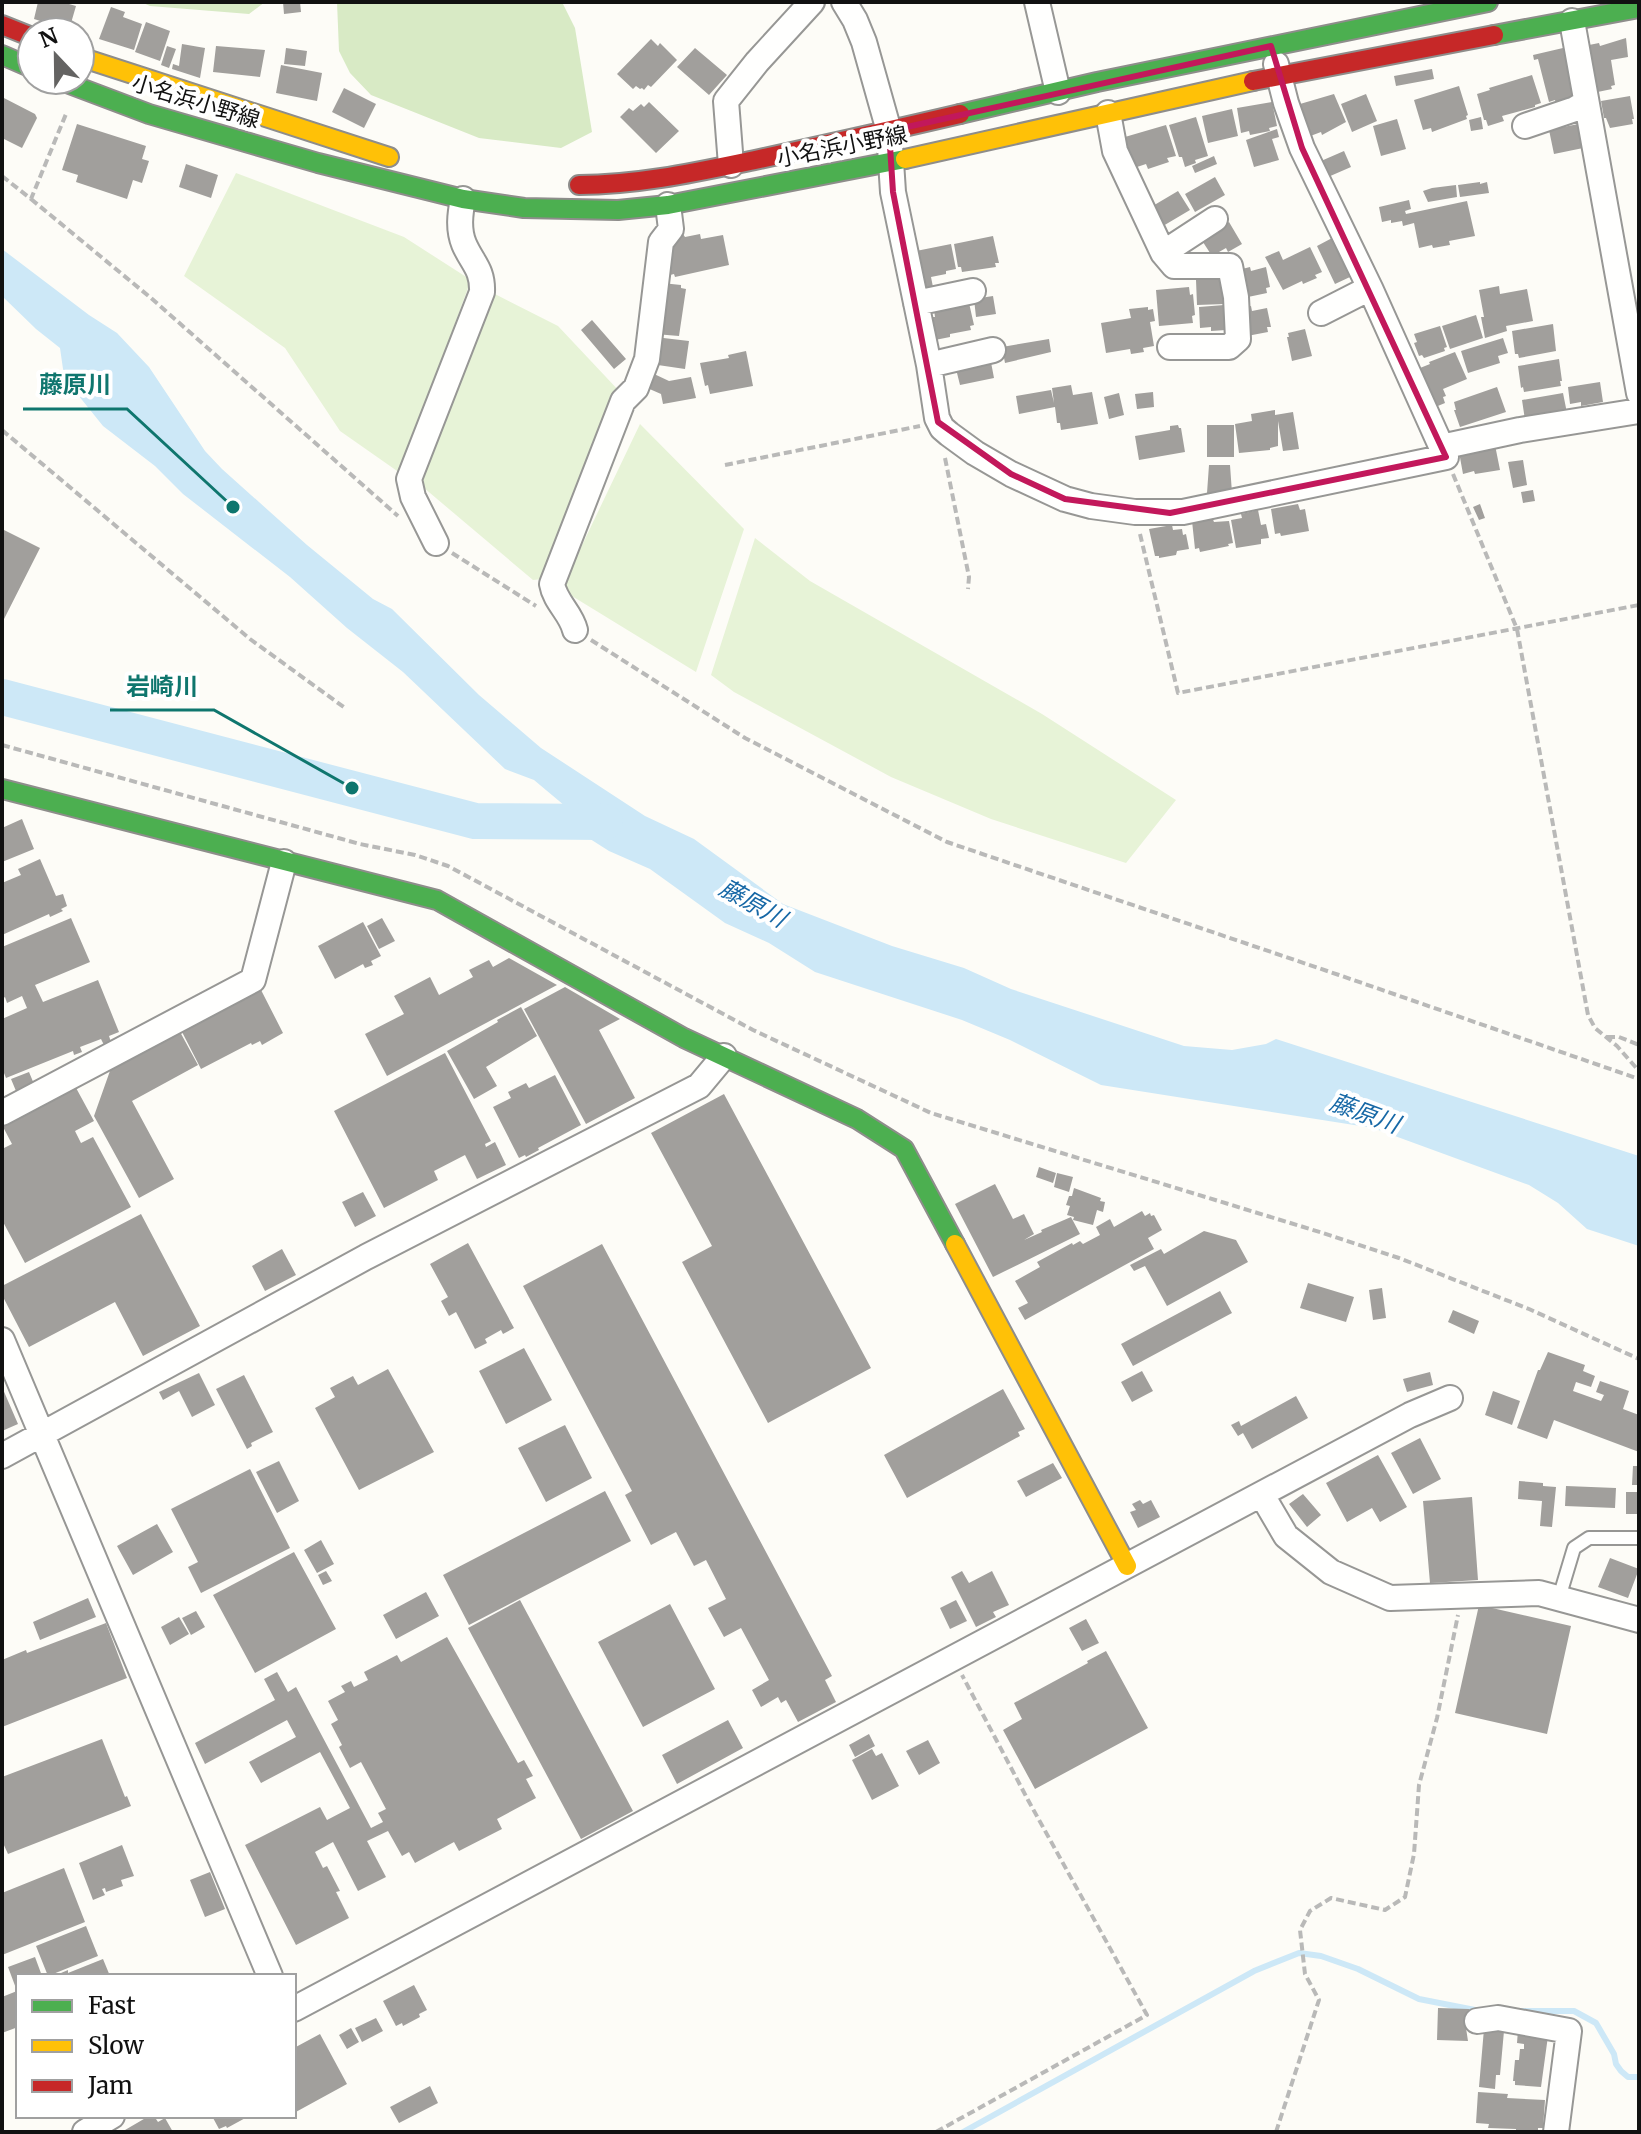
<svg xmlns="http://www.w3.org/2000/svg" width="1641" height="2134" font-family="Merriweather,'Noto Sans JP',serif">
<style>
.green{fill:#e7f3d7}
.forest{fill:#d8eac5}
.water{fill:#cde8f7}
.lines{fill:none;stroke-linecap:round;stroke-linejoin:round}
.stream{stroke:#cde8f7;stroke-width:6}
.river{stroke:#cde8f7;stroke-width:36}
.building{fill:#a19f9c}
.lane-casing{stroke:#979795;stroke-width:16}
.street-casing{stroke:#979795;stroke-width:28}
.fast-casing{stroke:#8e8d8b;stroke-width:22}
.slow-casing{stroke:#8e8d8b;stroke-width:22}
.jam-casing{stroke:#8e8d8b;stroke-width:22}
.path{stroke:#b9b9b8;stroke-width:4;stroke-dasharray:8 4;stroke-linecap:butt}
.lane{stroke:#fffffe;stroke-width:12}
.street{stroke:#fffffe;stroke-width:24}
.fast{stroke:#4caf50;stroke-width:18}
.slow{stroke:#ffc107;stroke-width:18}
.jam{stroke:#c62828;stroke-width:18}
.marked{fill:none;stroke:#c2185b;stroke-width:6;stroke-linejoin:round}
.labels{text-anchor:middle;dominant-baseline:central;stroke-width:8;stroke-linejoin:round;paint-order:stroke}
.street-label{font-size:22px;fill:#111;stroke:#fff}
.water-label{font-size:24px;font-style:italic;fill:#1768a6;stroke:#fff}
.leader{fill:none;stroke:#0f766e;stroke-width:3}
.callout-dot{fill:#0f766e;stroke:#fff;stroke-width:3}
.callout-label{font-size:24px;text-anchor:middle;font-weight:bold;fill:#0f766e;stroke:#fff;stroke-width:8;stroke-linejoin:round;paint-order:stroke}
</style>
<rect width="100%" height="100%" fill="#fdfcf7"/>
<path class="green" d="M236 173 404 237 471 280 400 473 340 431 285 348 184 276Z
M491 292 558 326 621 393 552 578 533 580 417 482Z
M640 424 744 529 696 672 567 593 563 585Z
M755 538 810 581 1042 714 1176 800 1126 863 991 819 891 777 734 692 711 675Z"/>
<path class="forest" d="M141 2H265L249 14 150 6Z
M337 2H562L575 28 592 132 561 148 479 138 371 95 350 73 339 51Z"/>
<path class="water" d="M2 249 89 315 117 333 149 367 205 451 222 469 307 545 373 599 392 609 479 695 541 748 645 816 694 839 783 904 892 946 964 968 1011 989 1184 1046 1232 1050 1266 1044 1276 1039 1639 1156V1246L1587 1229 1558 1203 1529 1185 1373 1128 1101 1085 1010 1040 962 1020 815 972 769 943 725 923 650 869 609 851 587 837 571 811 534 780 505 769 403 672 347 628 290 577 183 494 155 466 103 426 70 385 63 369 60 348 36 329 2 296Z"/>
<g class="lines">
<path class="stream" d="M1519 2011H1574L1596 2023 1614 2054 1616 2064 1621 2071 1628 2077H1639
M963 2132 1254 1971 1299 1953 1321 1956 1358 1969 1419 1999 1480 2011"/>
<path class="river" d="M2 697 475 821 605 822"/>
</g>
<path class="building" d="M38 2H62L76 6 69 30 34 19Z
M283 2H300L301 12 284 14Z
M111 7 125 12 123 17 142 24 134 50 99 39Z
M146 22 170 31 160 61 135 52Z
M1626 38 1628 57 1611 60 1615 85 1611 86 1612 89 1588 94 1584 46 1599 43 1600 46Z
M651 39 658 46 660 43 677 60 651 87 648 85 644 90 642 88 640 89 636 86 633 89 617 74Z
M182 44 205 48 200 78 172 69 173 64 179 66Z
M167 46 176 49 169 68 161 65Z
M216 46 265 50 260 77 213 72Z
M286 48 307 51 305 66 284 64Z
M695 48 727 75 709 95 677 67Z
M1563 48 1578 102 1557 107 1555 100 1549 102 1538 59 1534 60 1533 55Z
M281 65 322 73 317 101 276 93Z
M1432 69 1434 79 1396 86 1394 76Z
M1532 75 1541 103 1535 105V107L1502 116 1504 121 1488 126 1486 120H1484L1477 94 1490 90 1489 88Z
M1459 86 1468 115 1466 116 1467 119 1432 132 1431 128 1423 130 1414 100Z
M344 88 376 104 364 128 332 112Z
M1334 94 1346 122 1322 135 1321 132 1305 138 1293 110 1301 106 1300 104Z
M1366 94 1377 121 1352 132 1341 104Z
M1630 96 1634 119H1632L1633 124 1610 128 1606 118H1604L1601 101Z
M2 97 35 114 37 118 22 148 2 138Z
M649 102 679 131 656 153 620 117 629 108 633 111 641 104 644 107Z
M1272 102 1277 126 1269 128 1270 131 1250 135 1249 131 1241 133 1237 108Z
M1232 109 1238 136 1208 143 1202 116Z
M1196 117 1208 156 1195 160 1196 163 1185 167 1182 157H1179L1169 125Z
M1481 117 1483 129 1471 131 1469 120Z
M1397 119 1406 149 1381 156 1373 126Z
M1583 123 1588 147 1554 154 1549 130Z
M77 124 146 146 142 159 149 161 142 183 133 180 127 199 76 182 78 175 62 170Z
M1166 125 1176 156 1167 158 1169 162 1148 169 1146 164 1128 170 1118 139Z
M1277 129 1279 137 1272 139 1279 160 1254 167 1246 140Z
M1344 151 1351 167 1328 177 1321 161Z
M1214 156 1217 164 1195 173 1192 166Z
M186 164 218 175 211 198 179 187Z
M1215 177 1225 195 1195 212 1185 194Z
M1480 182V184L1487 182 1489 193 1460 197 1458 185Z
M1456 185 1457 197 1428 202 1423 191 1432 188Z
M1178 191 1190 210 1163 226 1151 207Z
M1409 200 1411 209 1405 211 1406 214 1467 201 1475 236 1449 241 1450 245 1433 248 1432 245 1419 248 1414 223 1403 226 1402 221 1391 223V220L1382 222 1379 207Z
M1229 222 1242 244 1228 252 1226 248 1212 256 1201 239Z
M683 234 685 237 700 234 701 239 723 235 729 265 675 277 674 274 666 276 669 242Z
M993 236 999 263H995L996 267 962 272 961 267H958L954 244Z
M1334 237 1350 277 1335 284 1317 246Z
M951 244 956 269 946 271V274L931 277 933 287 918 289 917 280 923 278 922 272 917 274 916 251Z
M1310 247 1322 272 1315 275 1317 278 1303 284 1302 281 1283 290 1265 257 1279 251 1283 260Z
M1250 267 1251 271 1266 267 1270 287 1266 288 1267 293 1248 297 1238 270Z
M1223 279 1225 304 1197 305 1196 280Z
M662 283 681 285V288L686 289 679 336 655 334Z
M1499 286 1500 294 1527 289 1533 321 1506 326 1507 331 1485 338 1481 317H1484L1479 290Z
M1189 287 1190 295 1193 294 1195 315 1192 316 1193 323 1159 326 1156 290Z
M993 296 996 314 976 317 974 299Z
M969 303 974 325 970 326 971 330 950 334V337L935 340 931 317H935L934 310Z
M1224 305 1226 330 1211 331V327L1200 328 1199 307Z
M1251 306 1252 311 1267 308 1271 327H1267L1268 332 1247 336 1238 309Z
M1148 307V310L1153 309 1155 321 1150 322 1154 346 1143 348 1144 352 1131 354 1130 349 1106 353 1101 323 1131 318 1129 309Z
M1476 315 1483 338 1450 349 1442 326Z
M592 320 626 359 614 369 581 330Z
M1553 324 1556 351 1519 358 1518 354H1515L1512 331Z
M1440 326 1447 347 1444 348 1445 351 1424 358 1422 355 1419 356 1414 343 1417 342 1414 334Z
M1305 329 1312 356 1292 361 1287 337H1289L1288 333Z
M655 337 689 341 685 369 651 364Z
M1503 338 1508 353 1498 356 1500 363 1468 373 1461 351Z
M1049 339 1051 352 1005 363 1002 347Z
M746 351 753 386 710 394 708 385 705 386 700 363 729 358 728 355Z
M1455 352 1467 379 1443 389 1446 396 1443 397 1445 403 1433 408 1418 374 1422 372 1420 368 1430 364 1429 362Z
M990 357 994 378 960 385 957 373H955L953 365Z
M1559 359 1562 381H1560L1561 386 1524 392 1523 387 1521 388 1518 366Z
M652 373 669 381 691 377 696 398 663 404 661 394 645 387Z
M1600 382 1603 402 1581 406V402L1570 404 1568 387Z
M1071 385 1073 395 1092 392 1098 424 1061 430 1060 423H1057L1055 407 1019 414 1016 396 1051 390 1054 403 1052 388Z
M1497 387 1506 412 1460 427 1454 410H1456L1454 402Z
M1153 392 1154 407 1137 409 1135 394Z
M1119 393 1124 415 1109 419 1104 397Z
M1563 393 1567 413 1525 420 1522 400Z
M1275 410V415L1293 412 1299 449 1283 451 1278 421V446L1270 448V450L1239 453 1235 424 1252 421 1251 414Z
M1178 425 1179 428H1181L1185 452 1139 460 1135 436 1170 430V426Z
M1207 425H1234V457H1207Z
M1495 445 1500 470 1475 474 1474 471 1463 474 1459 452Z
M1523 460 1527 485 1513 488 1508 462Z
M1209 465H1230L1232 493H1207Z
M1533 490 1535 501 1523 503 1521 492Z
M1298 504 1300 510 1305 509 1309 531 1281 536 1280 533 1275 534 1271 509Z
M1480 504 1485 518 1479 520 1473 507Z
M1258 510 1261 525 1266 524 1269 538 1261 539V544L1236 548 1231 520 1242 518 1241 514Z
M1212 517 1214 522 1229 521 1233 543 1228 544 1229 546 1200 552 1199 548 1195 549 1192 521Z
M1172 525 1173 530 1182 529 1183 535 1186 534 1189 549 1177 551 1176 555 1159 558V556H1155L1149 529Z
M2 529 40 548 2 623Z
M22 819 34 849 2 862V828Z
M40 859 56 896 63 894 67 906 61 909 63 911 50 917 49 914 2 935V883L21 875 18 869Z
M71 918 90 962 35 985 43 1002 98 980 119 1032 109 1036 111 1042 104 1045 101 1039 80 1047 82 1052 74 1055 73 1051 6 1078 2 1068V1019L27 1008 22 996 7 1003 5 997 2 999V947Z
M382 918 395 941 379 949 367 926Z
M363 922 381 956 371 961 373 965 365 968 363 964 335 979 318 946Z
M509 958 557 985 387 1076 365 1034 404 1014 394 996 430 977 439 995 473 977 469 970 489 960 493 967Z
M565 987 620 1019 599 1030 635 1098 586 1124 524 1009Z
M260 988 283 1033 262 1045 260 1041 252 1045 251 1043 201 1069 181 1030Z
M521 1007 537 1036 486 1067 497 1086 474 1099 447 1051 498 1022 497 1020Z
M179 1030 198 1065 132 1101 174 1179 139 1198 94 1116 111 1068Z
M445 1053 491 1141 485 1144 486 1147 495 1142 506 1165 477 1179 465 1155 434 1171 438 1180 384 1208 334 1111Z
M29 1072 34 1084 16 1091 11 1079Z
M555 1075 581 1125 538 1148 539 1150 526 1157 525 1155 519 1158 493 1107 511 1098 508 1092 526 1083 529 1088Z
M75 1086 94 1121 75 1131 81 1143 93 1137 131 1207 25 1263 2 1220V1149L12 1144 2 1125Z
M724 1094 871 1368 768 1423 682 1262 712 1246 651 1133Z
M1039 1167 1056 1173 1053 1183 1036 1177Z
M1057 1173 1073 1177 1069 1192 1054 1187Z
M995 1184 1013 1219 1024 1214 1034 1234 1024 1240 1042 1232 1041 1230 1071 1217 1080 1234 993 1277 955 1204Z
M1074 1188 1101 1198 1100 1201 1105 1202 1103 1212 1097 1210 1093 1225 1073 1220 1074 1217 1067 1215 1070 1206 1066 1205 1069 1196H1072Z
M363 1192 376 1216 355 1227 342 1202Z
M1142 1211 1145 1216 1150 1213 1151 1216 1154 1215 1162 1230 1148 1238 1154 1249 1025 1320 1018 1308 1028 1303 1015 1281 1040 1267 1037 1262 1072 1243 1073 1245 1080 1241 1083 1244 1100 1235 1096 1227 1110 1219 1114 1227Z
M141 1214 200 1326 143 1356 115 1302 29 1347 2 1295V1286Z
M1204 1231 1236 1240 1248 1262 1167 1306 1145 1266 1134 1271 1130 1265 1161 1249 1164 1254Z
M468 1243 514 1328 503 1334 501 1330 485 1339 487 1343 475 1349 456 1312 449 1316 441 1301 448 1297 430 1264Z
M602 1244 832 1676 825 1680 836 1702 798 1722 786 1700 781 1703 778 1697 761 1707 752 1690 769 1680 741 1628 724 1637 708 1608 726 1599 706 1560 694 1566 676 1532 651 1545 625 1495 632 1491 523 1286Z
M282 1249 296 1275 265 1291 252 1266Z
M1308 1283 1354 1297 1346 1322 1300 1308Z
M1382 1288 1386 1318 1373 1320 1369 1290Z
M1220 1291 1232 1313 1133 1366 1121 1344Z
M1453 1310 1479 1321 1474 1334 1448 1322Z
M524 1348 552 1400 506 1424 479 1371Z
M1548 1352 1585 1365 1583 1371 1595 1376 1591 1387 1576 1382 1573 1391 1601 1401 1604 1395 1596 1392 1600 1381 1629 1391 1623 1409 1639 1415V1452L1554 1420 1547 1439 1517 1428 1538 1370H1540Z
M388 1369 434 1452 359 1490 315 1408 335 1397 330 1388 353 1376 358 1385Z
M1142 1371 1153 1391 1132 1402 1121 1382Z
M1430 1372 1433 1385 1407 1392 1403 1379Z
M199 1373 215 1405 192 1417 179 1391 163 1400 159 1392Z
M244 1375 273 1432 251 1443 252 1446 247 1449 216 1389Z
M2 1387 18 1424 2 1431Z
M1003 1389 1025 1429 1018 1432 1020 1436 907 1498 884 1455Z
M1493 1391 1520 1401 1512 1425 1485 1415Z
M1296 1396 1308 1418 1252 1449 1243 1433 1238 1436 1231 1425 1239 1421 1241 1426Z
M565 1425 592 1478 546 1502 518 1448Z
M1420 1438 1441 1479 1413 1494 1391 1453Z
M1378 1455 1407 1507 1380 1522 1372 1508 1347 1522 1326 1483Z
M279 1461 299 1501 277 1513 256 1472Z
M1053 1463 1062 1478 1026 1497 1017 1481Z
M1633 1466H1639V1485H1632Z
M250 1469 290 1548 201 1593 188 1567 198 1562 171 1509Z
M1519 1481 1543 1483V1486L1556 1487 1552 1527 1540 1526 1542 1501 1518 1499Z
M1566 1486 1616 1488 1615 1508 1565 1506Z
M605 1491 631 1541 469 1625 443 1575Z
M1626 1492H1639V1514H1626Z
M1303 1494 1321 1515 1307 1527 1289 1504Z
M1472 1497 1478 1580 1430 1583 1423 1501Z
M1140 1500 1143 1504 1151 1500 1160 1517 1138 1528 1130 1512 1136 1510 1132 1504Z
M157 1524 173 1552 133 1575 117 1546Z
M321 1540 334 1564 317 1573 304 1550Z
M294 1552 336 1629 255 1673 213 1595Z
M1610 1558 1639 1569 1628 1598 1598 1587Z
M326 1571 332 1581 323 1585 318 1575Z
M962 1571 969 1583 992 1571 1009 1605 993 1612 996 1617 976 1627 951 1577Z
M426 1592 439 1616 396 1639 383 1615Z
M88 1598 96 1617 40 1640 33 1622Z
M520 1600 633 1811 581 1839 468 1628Z
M956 1600 967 1621 950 1629 940 1608Z
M670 1604 715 1689 643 1727 598 1642Z
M1479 1605 1571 1626 1547 1734 1455 1713Z
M196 1611 205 1627 191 1635 182 1618Z
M179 1617 189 1634 170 1645 161 1627Z
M1086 1619 1099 1643 1082 1651 1069 1628Z
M106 1623 127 1678 2 1727V1660L26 1650 27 1653Z
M447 1637 518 1763 524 1760 533 1776 526 1779 536 1798 497 1819 502 1829 459 1851 454 1842 415 1863 409 1852 402 1856 388 1831 367 1841 386 1877 358 1891 333 1842 315 1852 323 1868 327 1866 340 1891 336 1892 349 1918 296 1945 245 1845 320 1807 327 1820 350 1808 320 1752 261 1783 249 1762 296 1737 287 1720 205 1764 195 1743 275 1700 264 1679 277 1672 288 1692 296 1687 371 1828 383 1822 378 1813 386 1809 361 1762 350 1768 339 1747 342 1745 331 1724 338 1720 328 1701 345 1692 341 1686 351 1681 354 1687 368 1680 364 1672 397 1655 401 1662Z
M1106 1651 1148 1728 1035 1789 1003 1730 1022 1719 1014 1703 1088 1663 1087 1661Z
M728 1720 743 1748 677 1784 662 1755Z
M869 1734 875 1746 855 1757 849 1745Z
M102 1739 125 1797 127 1796 131 1806 8 1854 3 1843 2 1844V1777Z
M928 1740 940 1763 919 1775 906 1751Z
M872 1749 876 1756 882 1753 899 1786 872 1800 852 1760Z
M122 1845 134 1876 121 1880 123 1886 106 1892 105 1888 102 1889 105 1895 93 1900 79 1863Z
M64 1868 85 1922 2 1955V1893Z
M210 1872 225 1909 205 1917 190 1880Z
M86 1926 98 1956 48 1976 36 1946Z
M35 1957 42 1976H18V2027L2 2033V1997L17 1991 8 1967Z
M103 1959 110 1976H54L68 1970V1973Z
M414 1985 427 2010 419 2014 420 2017 403 2026 402 2023 396 2026 383 2001Z
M1438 2008 1469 2009 1468 2028H1466L1468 2041 1437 2040Z
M376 2018 383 2031 362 2042 355 2028Z
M351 2028 359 2042 347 2049 339 2035Z
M1484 2029 1504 2031 1500 2075H1496L1495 2089 1479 2087Z
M1518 2030 1548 2036 1541 2087 1515 2085V2081H1513L1515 2060H1519L1520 2049H1524V2044L1517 2043Z
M320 2034 347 2084 294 2113V2048Z
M430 2086 438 2103 399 2123 390 2107Z
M1478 2092 1508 2094 1507 2098 1545 2100 1543 2128H1538V2132H1516V2129L1488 2128 1489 2124 1476 2123Z
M149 2116H154L158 2122 165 2118 173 2132H126L125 2130Z
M212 2116H249L227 2128 226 2126 219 2129Z"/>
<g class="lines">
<defs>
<path id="lane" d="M1559 1598 1574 1548 1589 1538H1639"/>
<path id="street" d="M844 2 855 20 864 42 889 131 893 192 929 365 937 418 942 428 949 434 975 453 1011 474 1065 499 1091 506 1135 512H1183L1446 457 1370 288 1302 148 1286 103 1276 64
M1037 2 1058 92
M1572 21 1639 393
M1108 113 1115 151 1163 253 1174 266H1230L1236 297 1238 339 1229 347H1170
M1525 126 1575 109 1585 103
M731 165 726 101 757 62 812 2
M1163 253 1215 219
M916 303 973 291
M1321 313 1370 288
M929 365 993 350
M1441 447 1520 430 1639 411
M436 543 413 497 409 479 482 292C483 269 472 263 464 244 458 229 460 214 463 199
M575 630C571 613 555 602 552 584L623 401 636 388 647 359 661 242 671 229 668 205
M2 1113 253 980 284 862
M2 1340 270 1976
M2 1456 366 1257 699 1086 724 1056
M1262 1495 1286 1536 1331 1572 1390 1598 1539 1593 1639 1620
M294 2009 1410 1415 1450 1398
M1477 2021 1498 2018 1569 2031 1556 2132
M85 2132 112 2116"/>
<path id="fast" d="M1494 35 1639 8
M2 55 32 68
M59 80 149 114 318 163 463 199 524 208 618 210 668 205 905 159
M960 114 1097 82 1488 2
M2 789 437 900 684 1038 857 1119 904 1149 955 1244"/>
<path id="slow" d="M80 57 389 157
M905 159 1253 81
M955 1244 1127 1566"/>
<path id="jam" d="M2 25 32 37
M1253 81 1494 35
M579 185C639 185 697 172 755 160 824 145 892 130 960 114"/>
</defs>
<use href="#lane" class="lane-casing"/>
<use href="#street" class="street-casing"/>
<use href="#fast" class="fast-casing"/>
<use href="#slow" class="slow-casing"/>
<use href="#jam" class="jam-casing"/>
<path class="path" d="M2 176 31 199 66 114
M31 199 151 298 398 516
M2 430 250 639 345 708
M945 458 969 577 968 589
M725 465 920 426
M1453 474 1517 629 1588 1015 1595 1028 1617 1046 1639 1071
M1140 534 1178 693 1639 605
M452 553 536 606
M591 640 745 738 947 842 1339 975 1639 1079
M2 745 360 844 415 855 448 866 753 1030 931 1113 1323 1233 1399 1258 1529 1309 1639 1359
M1607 1037H1619L1639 1045
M936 2132 1147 2015 1028 1800 962 1675
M1276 2132 1319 2000 1305 1974 1300 1930 1310 1911 1331 1898 1385 1910 1405 1897 1414 1854 1419 1785 1437 1718 1458 1615"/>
<use href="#lane" class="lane"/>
<use href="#street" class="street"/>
<use href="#fast" class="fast"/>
<use href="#slow" class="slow"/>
<use href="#jam" class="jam"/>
</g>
<path class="marked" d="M1271 46 1302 148 1446 457 1170 513 1065 499 1011 474 938 422 893 192 889 131Z"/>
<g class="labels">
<g class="street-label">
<text transform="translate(196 101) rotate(17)">小名浜小野線</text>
<text transform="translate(842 146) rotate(-11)">小名浜小野線</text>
</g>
<g class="water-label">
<text transform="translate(753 903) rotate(29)">藤原川</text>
<text transform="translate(1365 1113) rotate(20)">藤原川</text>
</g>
</g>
<path class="leader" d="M233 507L127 409H23M352 788L214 710H110"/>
<g class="callout-dot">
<circle cx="233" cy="507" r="8"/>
<circle cx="352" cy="788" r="8"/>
</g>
<g class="callout-label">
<text x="75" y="393">藤原川</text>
<text x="162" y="695">岩崎川</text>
</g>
<rect width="1641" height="2134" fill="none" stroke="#111111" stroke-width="8"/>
<rect x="16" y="1974" width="280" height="144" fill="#ffffff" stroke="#a0a0a0" stroke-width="2"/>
<rect x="32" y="2000" width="40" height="12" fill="#4caf50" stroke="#a0a0a0" stroke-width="2"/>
<text x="88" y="2014" font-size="24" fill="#111111">Fast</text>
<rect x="32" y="2040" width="40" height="12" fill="#ffc107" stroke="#a0a0a0" stroke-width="2"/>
<text x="88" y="2054" font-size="24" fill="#111111">Slow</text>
<rect x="32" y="2080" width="40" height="12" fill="#c62828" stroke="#a0a0a0" stroke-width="2"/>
<text x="88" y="2094" font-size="24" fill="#111111">Jam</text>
<g transform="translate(56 56) rotate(338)"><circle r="38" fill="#ffffff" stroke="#a0a0a0" stroke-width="2"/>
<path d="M0-6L14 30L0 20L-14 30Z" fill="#646362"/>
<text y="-12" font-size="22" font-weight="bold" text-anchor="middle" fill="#111111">N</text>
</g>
</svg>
